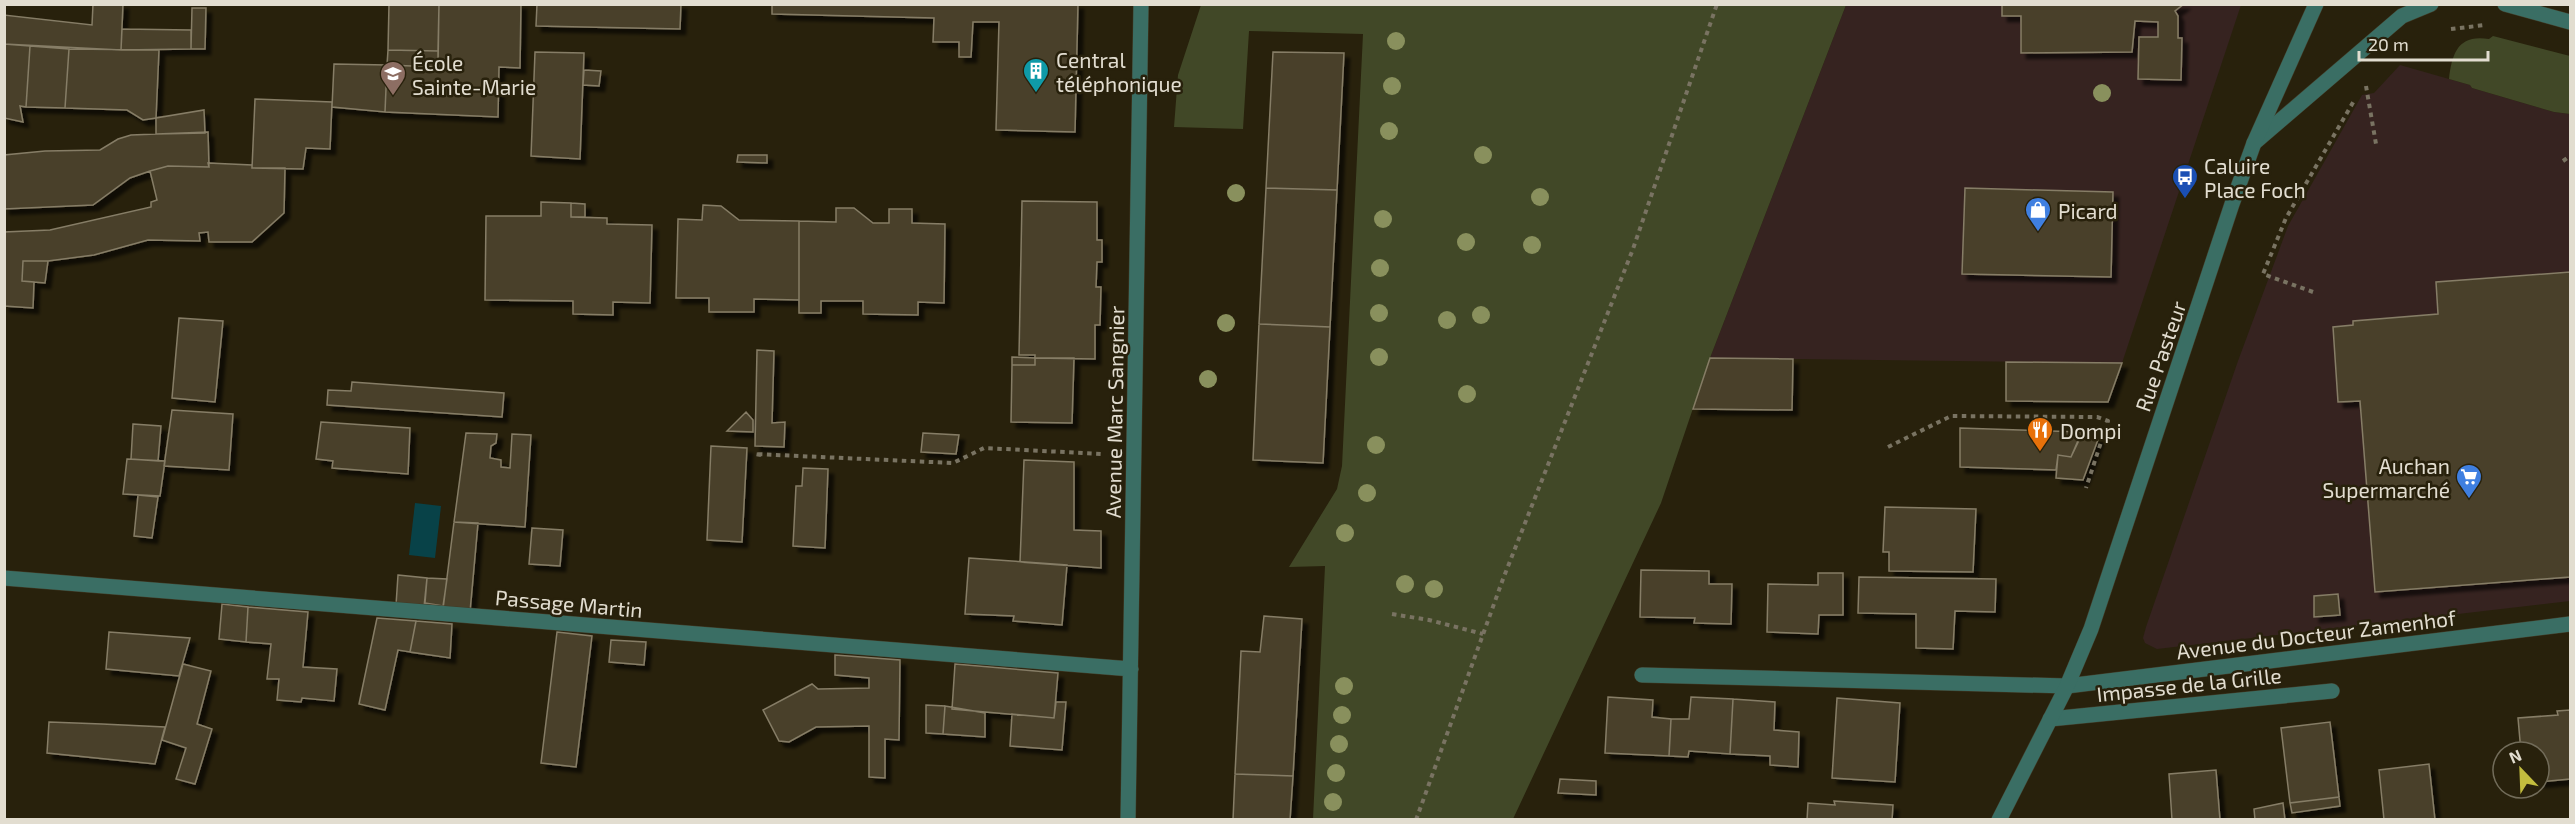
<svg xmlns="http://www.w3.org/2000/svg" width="2575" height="824" font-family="'Exo 2',sans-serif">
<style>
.commercial{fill:#362320}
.green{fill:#414827}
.water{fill:#084248}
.building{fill:#49412c;stroke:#867d66;stroke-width:1.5;filter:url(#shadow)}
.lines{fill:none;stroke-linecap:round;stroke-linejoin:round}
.service-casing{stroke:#423b27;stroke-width:16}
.minor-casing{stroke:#423b27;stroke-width:16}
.tertiary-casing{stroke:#423b27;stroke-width:16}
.path{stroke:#797362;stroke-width:4;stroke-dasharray:4.5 4.5;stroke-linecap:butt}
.service{stroke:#3a6e64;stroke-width:15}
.minor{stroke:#3a6e64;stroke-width:15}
.tertiary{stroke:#3a6e64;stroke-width:15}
.tree{fill:#89905d}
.labels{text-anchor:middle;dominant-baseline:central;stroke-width:5;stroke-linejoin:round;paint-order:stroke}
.poi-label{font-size:21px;fill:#e2ddd0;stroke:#28210c;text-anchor:start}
.street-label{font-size:21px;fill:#e2ddd0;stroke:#28210c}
</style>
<defs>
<filter id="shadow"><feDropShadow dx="5.5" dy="5.5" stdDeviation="1.5" flood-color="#0009"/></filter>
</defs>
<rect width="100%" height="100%" fill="#28210c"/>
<path class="commercial" d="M1846 5H2241L2122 363 1710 358Z
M2400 65 2470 85 2472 88 2554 112 2570 114V601L2157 649 2145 643 2143 638 2146 627 2238 361 2288 226 2362 95 2374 93Z"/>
<path class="green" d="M1201 5H1846L1710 358 1661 503 1513 819H1313L1325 566 1289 567 1337 489 1342 466 1363 34 1249 31 1243 129 1174 127 1178 75Z
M2493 36 2570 56V114L2554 112 2472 88 2470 85 2449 79C2452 52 2459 34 2489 39Z"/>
<path class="water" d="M415 503 441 506 435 558 409 555Z"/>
<path class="building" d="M93 4H123L121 50 4 44V15L92 25Z
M389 4H439L438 51 388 50Z
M439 4H521L520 68 499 67 498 117 385 112 387 65 438 67Z
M537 4H681L680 29 536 26Z
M772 4H1078L1075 132 996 130 999 22H973L971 57H959V42H933L934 18 772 14Z
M2002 4H2184L2175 11 2178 16V38H2182L2181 80 2138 79 2139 37H2158V22L2135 21 2132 52 2021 53V16H2002Z
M192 8H206L205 49H191Z
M122 29 191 30V49L121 50Z
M4 44 30 46 26 107 20 106 23 122 4 118Z
M30 46 69 49 65 108 26 107Z
M69 49 159 50 156 118 143 120 127 110 65 108Z
M388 50 438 51V67L387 65Z
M535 52 584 53 580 159 531 156Z
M1273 52 1344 53 1337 190 1266 188Z
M334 64 387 65 385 112 332 107Z
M584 70 601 71 599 86 583 85Z
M255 99 332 102 330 149 306 148 303 169 252 168Z
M204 110 205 133 156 134V118Z
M208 132 209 167 168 166 150 171 130 178 93 205 4 209V155L45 151 100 150 118 139 131 135Z
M738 155H767V163L737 162Z
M208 163 252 165V168H285L284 213 252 242H209L208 232 199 233 200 241 148 240 94 255 48 261H23L22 281 34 282 33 308 4 306V232L50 230 151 207V202L157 200 150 171 168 166 209 167Z
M1266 188 1337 190 1330 327 1259 324Z
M1965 188 2113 192 2111 277 1962 274Z
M1022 201 1097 202V240H1102V262H1097L1096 287H1101L1100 325H1095V359L1035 358V355H1019Z
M541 202 571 203V217L607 218V224L652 225 650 303 613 302V315L573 314V301L485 300 486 216H541Z
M571 203 585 204V217H571Z
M703 205 721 206 739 220 799 221V300L754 299V312H709V298H676L678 219 702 220Z
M836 208H854L873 223H889V209H912V223L945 224 944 303 918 302V315L863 314V301H821V313H799V221L836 222Z
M23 261H48L45 283 22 281Z
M2570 272V577L2375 592 2360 401 2338 402 2333 327 2353 325V321L2438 314 2436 282Z
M179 318 223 321 215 402 172 398Z
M1259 324 1330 327 1323 463 1253 460Z
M757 350 774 351 772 423 785 422 784 447 755 446Z
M1012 357 1035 358V365H1012Z
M1035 358H1074L1072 423 1011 422 1012 365H1035Z
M1710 358 1793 359 1792 410 1693 409Z
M2006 362 2122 363 2108 402 2006 401Z
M352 382 504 393 502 417 327 405 328 390 351 391Z
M172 410 233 414 229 470 164 466Z
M746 412 753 420V432L727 431Z
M321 422 410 428 408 474 332 468 333 461 316 459Z
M133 424 161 426 158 461 131 459Z
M1960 428 2081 432V436L2071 457 2058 455 2056 470 1960 467Z
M466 433 497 434 496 443 491 446 490 458 501 460V467L510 468 512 434 531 435 525 527 454 522Z
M923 433 959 435 956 454 921 452Z
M2080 436 2099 437 2083 480 2056 478 2058 455 2071 457Z
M711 446 747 448 742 542 707 540Z
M127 459 165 461 160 496 123 494Z
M1024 460 1074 462V530L1101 531V568L1020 562Z
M803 468 828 469 825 548 793 546 796 486H802Z
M138 495 158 497 152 538 134 536Z
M1885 507 1976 509 1973 572 1889 571V552H1883Z
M454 522 478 523 470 612 443 609Z
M532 528 563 530 560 566 529 564Z
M969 558 1067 565 1062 625 1013 621 1014 616 965 614Z
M1641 570 1709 571V584H1732L1731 624 1694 623 1695 618 1640 617Z
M1818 573H1843V615H1819L1818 634 1767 632 1768 584 1818 585Z
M398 575 427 578 424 607 396 605Z
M1859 577 1996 579 1995 612 1955 611 1953 649 1916 648V614L1858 613Z
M427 578 447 579 443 606 425 603Z
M2338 594 2340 615 2314 617V596Z
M222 604 248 607 246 642 219 639Z
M248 607 308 612 303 667 337 669 334 701 302 698 301 702 277 700 279 679H267L271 644 246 642Z
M1264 616 1302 619 1293 776 1235 774 1241 651 1260 652Z
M377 618 416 621 410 652 398 650 385 710 359 704Z
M416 621 452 624 450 658 410 652Z
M109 632 190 638 179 676 106 669Z
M557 632 592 636 576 767 541 763Z
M611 640 646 642 644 665 609 662Z
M835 655 900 660 899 740 885 739V778L869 777V726L816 727 789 742 779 741 763 710 812 684 818 689 869 688V678L835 675Z
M183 664 211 671 197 724 212 729 195 784 176 779 186 748 162 740Z
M955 664 1058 673 1054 718 952 709Z
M1608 697 1653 700 1652 717 1671 719 1669 756 1605 753Z
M1691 697 1733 699 1730 754 1689 751 1688 757 1669 756 1671 719H1689Z
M1837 698 1900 703 1895 782 1832 778Z
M1733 699 1775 702 1774 730 1799 732 1798 767 1770 765V756L1730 754Z
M1056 702H1066L1062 750 1010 746 1012 714 1054 718Z
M926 705 945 706 943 734 926 733Z
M945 706 985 713V737L943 734Z
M2570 710V779L2539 782V752H2521L2518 718 2558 715 2557 711Z
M49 722 102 724 165 727 155 764 47 753Z
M2330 722 2339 797 2290 803 2281 728Z
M2429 764 2435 820H2384L2379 770Z
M2216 770 2220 820H2172L2169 774Z
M1235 774 1293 776 1290 820H1233Z
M1560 779 1596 781V795L1558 793Z
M2339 797 2340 806 2292 813 2290 803Z
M1834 801 1893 805 1892 820H1807L1808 803 1835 805Z
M2283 803 2285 820H2255L2254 809Z"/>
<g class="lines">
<defs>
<path id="service" d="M2505 4 2570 22
M2254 143 2402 16 2431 4
M1642 675 2067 686
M2050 719 2332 691"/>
<path id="minor" d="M4 578 1131 669
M2067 686 2570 624
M1128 820 1141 4"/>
<path id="tertiary" d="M1999 820 2067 686 2091 629 2232 204 2254 143 2316 4"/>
</defs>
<use href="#service" class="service-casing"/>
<use href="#minor" class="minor-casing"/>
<use href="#tertiary" class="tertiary-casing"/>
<path class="path" d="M2451 29 2485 25
M2366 86 2376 144
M2563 161 2570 156
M2313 292 2263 274 2286 218 2355 99
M1888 447 1951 416 2097 417 2108 421 2086 488
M761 455 755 454 953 463 984 448 1103 454
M1392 614 1429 620 1483 634
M1416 820 1503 579 1633 249 1717 4"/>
<use href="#service" class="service"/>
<use href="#minor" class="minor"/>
<use href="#tertiary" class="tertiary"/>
</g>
<g class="tree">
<circle cx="1396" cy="41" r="9"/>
<circle cx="1392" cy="86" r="9"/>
<circle cx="2102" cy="93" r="9"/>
<circle cx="1389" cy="131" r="9"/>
<circle cx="1483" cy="155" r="9"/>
<circle cx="1236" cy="193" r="9"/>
<circle cx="1540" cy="197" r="9"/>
<circle cx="1383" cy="219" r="9"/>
<circle cx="1466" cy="242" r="9"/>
<circle cx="1532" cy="245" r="9"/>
<circle cx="1380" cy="268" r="9"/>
<circle cx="1379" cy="313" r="9"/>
<circle cx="1481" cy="315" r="9"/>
<circle cx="1447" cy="320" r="9"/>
<circle cx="1226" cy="323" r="9"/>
<circle cx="1379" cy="357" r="9"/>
<circle cx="1208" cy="379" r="9"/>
<circle cx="1467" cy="394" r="9"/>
<circle cx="1376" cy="445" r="9"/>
<circle cx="1367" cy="493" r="9"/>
<circle cx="1345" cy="533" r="9"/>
<circle cx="1405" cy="584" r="9"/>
<circle cx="1434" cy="589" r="9"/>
<circle cx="1344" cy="686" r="9"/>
<circle cx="1342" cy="715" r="9"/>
<circle cx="1339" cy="744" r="9"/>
<circle cx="1336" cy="773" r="9"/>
<circle cx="1333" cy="802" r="9"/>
</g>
<defs>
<symbol id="building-pin" viewBox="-11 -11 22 30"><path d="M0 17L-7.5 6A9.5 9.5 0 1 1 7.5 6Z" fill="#0f9aa8" stroke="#28210c"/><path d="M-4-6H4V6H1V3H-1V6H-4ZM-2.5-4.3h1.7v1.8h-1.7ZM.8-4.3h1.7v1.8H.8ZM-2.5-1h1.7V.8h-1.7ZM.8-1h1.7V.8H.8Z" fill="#fff"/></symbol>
<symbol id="school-pin" viewBox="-11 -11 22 30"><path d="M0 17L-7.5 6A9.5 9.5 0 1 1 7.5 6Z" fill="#8d6e63" stroke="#28210c"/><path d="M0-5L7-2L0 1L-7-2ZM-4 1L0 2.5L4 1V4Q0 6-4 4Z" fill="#fff"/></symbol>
<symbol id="bus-pin" viewBox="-11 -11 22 30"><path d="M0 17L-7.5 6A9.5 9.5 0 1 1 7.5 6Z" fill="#1a4fb4" stroke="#28210c"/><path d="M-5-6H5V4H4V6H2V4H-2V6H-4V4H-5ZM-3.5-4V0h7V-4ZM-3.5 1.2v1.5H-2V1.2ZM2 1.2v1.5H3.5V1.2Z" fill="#fff"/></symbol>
<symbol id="shop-pin" viewBox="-11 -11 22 30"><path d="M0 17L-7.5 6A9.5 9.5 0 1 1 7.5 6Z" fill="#3f7fe0" stroke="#28210c"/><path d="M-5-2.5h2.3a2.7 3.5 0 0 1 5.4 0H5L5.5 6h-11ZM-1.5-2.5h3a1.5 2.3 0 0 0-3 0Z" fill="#fff"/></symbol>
<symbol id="restaurant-pin" viewBox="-11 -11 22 30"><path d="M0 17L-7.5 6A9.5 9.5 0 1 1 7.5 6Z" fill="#e8710a" stroke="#28210c"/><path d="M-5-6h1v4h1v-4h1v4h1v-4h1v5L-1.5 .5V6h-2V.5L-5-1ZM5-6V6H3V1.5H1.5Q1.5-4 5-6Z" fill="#fff"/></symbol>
<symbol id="supermarket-pin" viewBox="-11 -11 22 30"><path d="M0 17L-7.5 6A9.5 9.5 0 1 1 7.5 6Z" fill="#3f7fe0" stroke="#28210c"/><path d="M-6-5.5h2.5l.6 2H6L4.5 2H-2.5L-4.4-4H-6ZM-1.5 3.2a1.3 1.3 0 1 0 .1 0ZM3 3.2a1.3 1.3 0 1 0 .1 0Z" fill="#fff"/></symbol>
</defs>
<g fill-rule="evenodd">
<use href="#building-pin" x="1021" y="56" width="30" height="40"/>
<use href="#school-pin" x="378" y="59" width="30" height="40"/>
<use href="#bus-pin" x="2170" y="162" width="30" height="40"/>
<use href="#shop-pin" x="2023" y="195" width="30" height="40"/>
<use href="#restaurant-pin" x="2025" y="415" width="30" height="40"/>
<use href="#supermarket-pin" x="2454" y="462" width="30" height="40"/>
</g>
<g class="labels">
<g class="poi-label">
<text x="1056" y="59">Central<tspan x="1056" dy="24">téléphonique</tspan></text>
<text x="412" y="62">École<tspan x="412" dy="24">Sainte-Marie</tspan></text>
<text x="2204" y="165">Caluire<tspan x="2204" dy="24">Place Foch</tspan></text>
<text x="2058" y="210">Picard</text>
<text x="2060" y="430">Dompi</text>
<text x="2450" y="465" text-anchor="end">Auchan<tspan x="2450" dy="24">Supermarché</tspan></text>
</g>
<g class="street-label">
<text transform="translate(2160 356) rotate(-71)">Rue Pasteur</text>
<text transform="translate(1114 412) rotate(-89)">Avenue Marc Sangnier</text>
<text transform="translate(569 603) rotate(5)">Passage Martin</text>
<text transform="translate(2316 634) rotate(-7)">Avenue du Docteur Zamenhof</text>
<text transform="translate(2189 684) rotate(-6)">Impasse de la Grille</text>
</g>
</g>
<rect width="2575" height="824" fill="none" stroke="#e2ddd0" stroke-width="12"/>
<g transform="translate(2521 770) rotate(337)"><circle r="28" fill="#28210c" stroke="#726c5a" stroke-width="1.5"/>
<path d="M0-4.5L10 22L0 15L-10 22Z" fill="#c3bd3e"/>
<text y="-9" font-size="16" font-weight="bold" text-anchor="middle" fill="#e2ddd0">N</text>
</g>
<path d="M2359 51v9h129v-9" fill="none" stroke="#e2ddd0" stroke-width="3"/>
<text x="2368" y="51" font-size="18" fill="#e2ddd0" stroke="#28210c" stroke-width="4.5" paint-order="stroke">20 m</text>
</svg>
